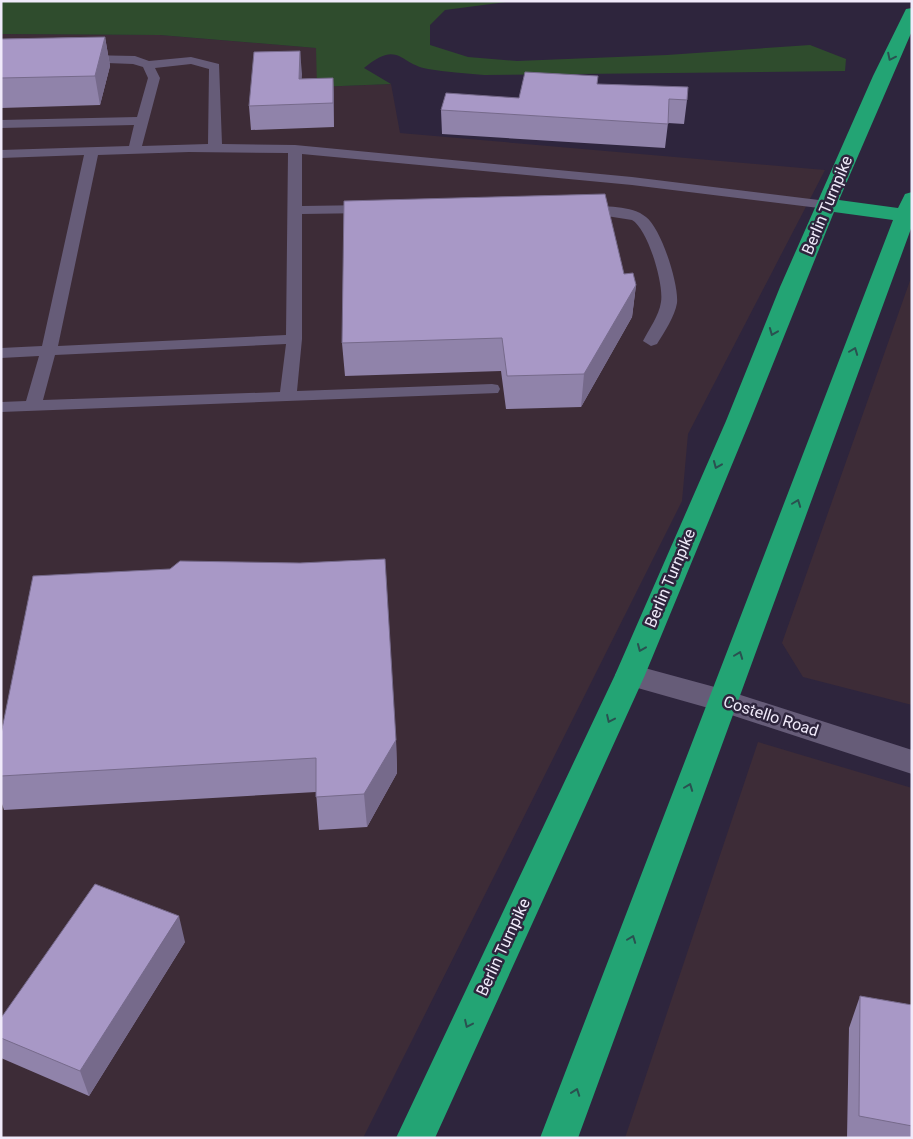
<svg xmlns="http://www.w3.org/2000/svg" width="913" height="1139" font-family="Roboto,sans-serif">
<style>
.commercial{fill:#3d2c37}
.green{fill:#2f4c2d}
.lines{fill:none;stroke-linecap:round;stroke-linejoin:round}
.lane{fill:#665c78;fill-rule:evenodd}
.street{fill:#665c78;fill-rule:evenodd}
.highway{fill:#23a474;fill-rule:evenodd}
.wall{fill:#9083aa}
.shaded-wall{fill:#766a8b}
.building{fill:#a898c6;stroke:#766a8b}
.oneway{stroke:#2a5150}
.labels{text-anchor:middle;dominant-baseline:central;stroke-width:5;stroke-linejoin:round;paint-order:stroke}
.street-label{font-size:16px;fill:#f0eafa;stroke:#2e253d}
</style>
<rect width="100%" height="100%" fill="#2e253d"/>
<path class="commercial" d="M1 34 160 35 317 48V87L391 84 400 133 825 170 688 434 682 501 363 1138H1Z
M912 275V705L803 677 782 643Z
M758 742 912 788V1138H625Z"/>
<path class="green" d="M1 1H513L445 10 430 25V45L468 57 517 61 667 55 810 45 846 59 845 71 484 75C465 73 446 72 428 69 399 64 399 39 364 68L391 84 317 87 316 48 160 35 1 34Z"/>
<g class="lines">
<path class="lane" d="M85 55 135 56 149 61 191 57 219 64 222 144 295 145 632 177 827 201 834 205 827 209 632 185 302 154V206L369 205 376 209 369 213 302 214V339L297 391 492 384 498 385 500 389 498 393 1 412V402L26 401 39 356 1 358V348L42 346 84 155 1 158V150L129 146 134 125 1 128V120L137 117 148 78 143 67 133 64 81 62 79 59ZM191 64 209 69 208 144 142 146 160 78 155 68ZM189 152 288 153 286 335 58 346 98 155ZM286 344 280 392 43 400 55 355Z
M586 205C604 207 632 205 646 217 661 228 679 284 677 303 675 316 664 333 657 344L651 346 643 341C649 329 659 316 661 302 664 284 648 229 632 220L581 212 579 209Z"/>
<path class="street" d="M630 664 722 689 912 750V774L719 711 620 683 615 675 620 667Z"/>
<path class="highway" d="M912 8V31L839 200 898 208 905 194 912 192V226L578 1138H540L893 220 834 212 750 421 645 675 435 1138H396L615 675 726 421 780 287 873 76 904 13 906 9Z"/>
</g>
<path class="wall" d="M105 37 110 66 100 105 1 108V39Z
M300 51 301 79 333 78 334 101V127L251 130 249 106Z
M597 84 687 100 684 124 668 123 665 148 442 134 441 110 519 98Z
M624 274 636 285 632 317 581 407 506 409 501 371 345 376 342 343Z
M1 734 396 740 397 773 367 827 319 830 316 792 4 810 1 801Z
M185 942 89 1096 1 1058V1018Z
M860 996 912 1005V1138H847L849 1028Z"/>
<path class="shaded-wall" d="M105 37 110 66 100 105 95 76Z
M300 51 302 74 301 102 299 79Z
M333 78 334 101V127L333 103Z
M636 285 632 317 581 407 584 374Z
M396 740 397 773 367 827 364 794Z
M179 916 185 942 89 1096 80 1071Z"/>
<path class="building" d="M105 37 95 76 1 78V39Z
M300 51 299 79 333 78V103L249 106 254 52Z
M525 72 598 76 597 84 688 87 687 100 669 99 668 124 441 110 446 93 519 98Z
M605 194 624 274 633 273 636 285 584 374 507 376 502 338 342 343 344 201Z
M385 559 396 740 364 794 316 797V758L1 776V734L33 576 170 569 180 561 300 563Z
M95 884 179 916 80 1071 1 1038V1018Z
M860 996 912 1005V1126L859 1116Z"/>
<defs><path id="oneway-chevron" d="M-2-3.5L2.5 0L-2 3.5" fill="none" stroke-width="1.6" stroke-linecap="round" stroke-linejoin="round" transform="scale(1.25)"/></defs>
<g class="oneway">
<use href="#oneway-chevron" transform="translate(891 57) rotate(116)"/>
<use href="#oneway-chevron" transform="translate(773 332) rotate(112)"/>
<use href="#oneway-chevron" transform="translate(854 351) rotate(-69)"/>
<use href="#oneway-chevron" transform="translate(717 465) rotate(113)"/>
<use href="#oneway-chevron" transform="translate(797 503) rotate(-69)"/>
<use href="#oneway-chevron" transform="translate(641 648) rotate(113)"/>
<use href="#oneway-chevron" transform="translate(739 655) rotate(-69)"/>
<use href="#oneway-chevron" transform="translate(610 719) rotate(115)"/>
<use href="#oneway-chevron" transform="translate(689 787) rotate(-69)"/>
<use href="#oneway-chevron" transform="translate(632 939) rotate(-69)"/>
<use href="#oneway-chevron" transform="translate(468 1024) rotate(115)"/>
<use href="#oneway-chevron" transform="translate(576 1092) rotate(-70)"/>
</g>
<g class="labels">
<g class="street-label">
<text transform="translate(827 205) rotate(-67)">Berlin Turnpike</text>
<text transform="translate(670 578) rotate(-67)">Berlin Turnpike</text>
<text transform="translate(771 716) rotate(18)">Costello Road</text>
<text transform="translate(503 947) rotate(-65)">Berlin Turnpike</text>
</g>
</g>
<rect width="913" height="1139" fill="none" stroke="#f0eafa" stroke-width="5"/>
</svg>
